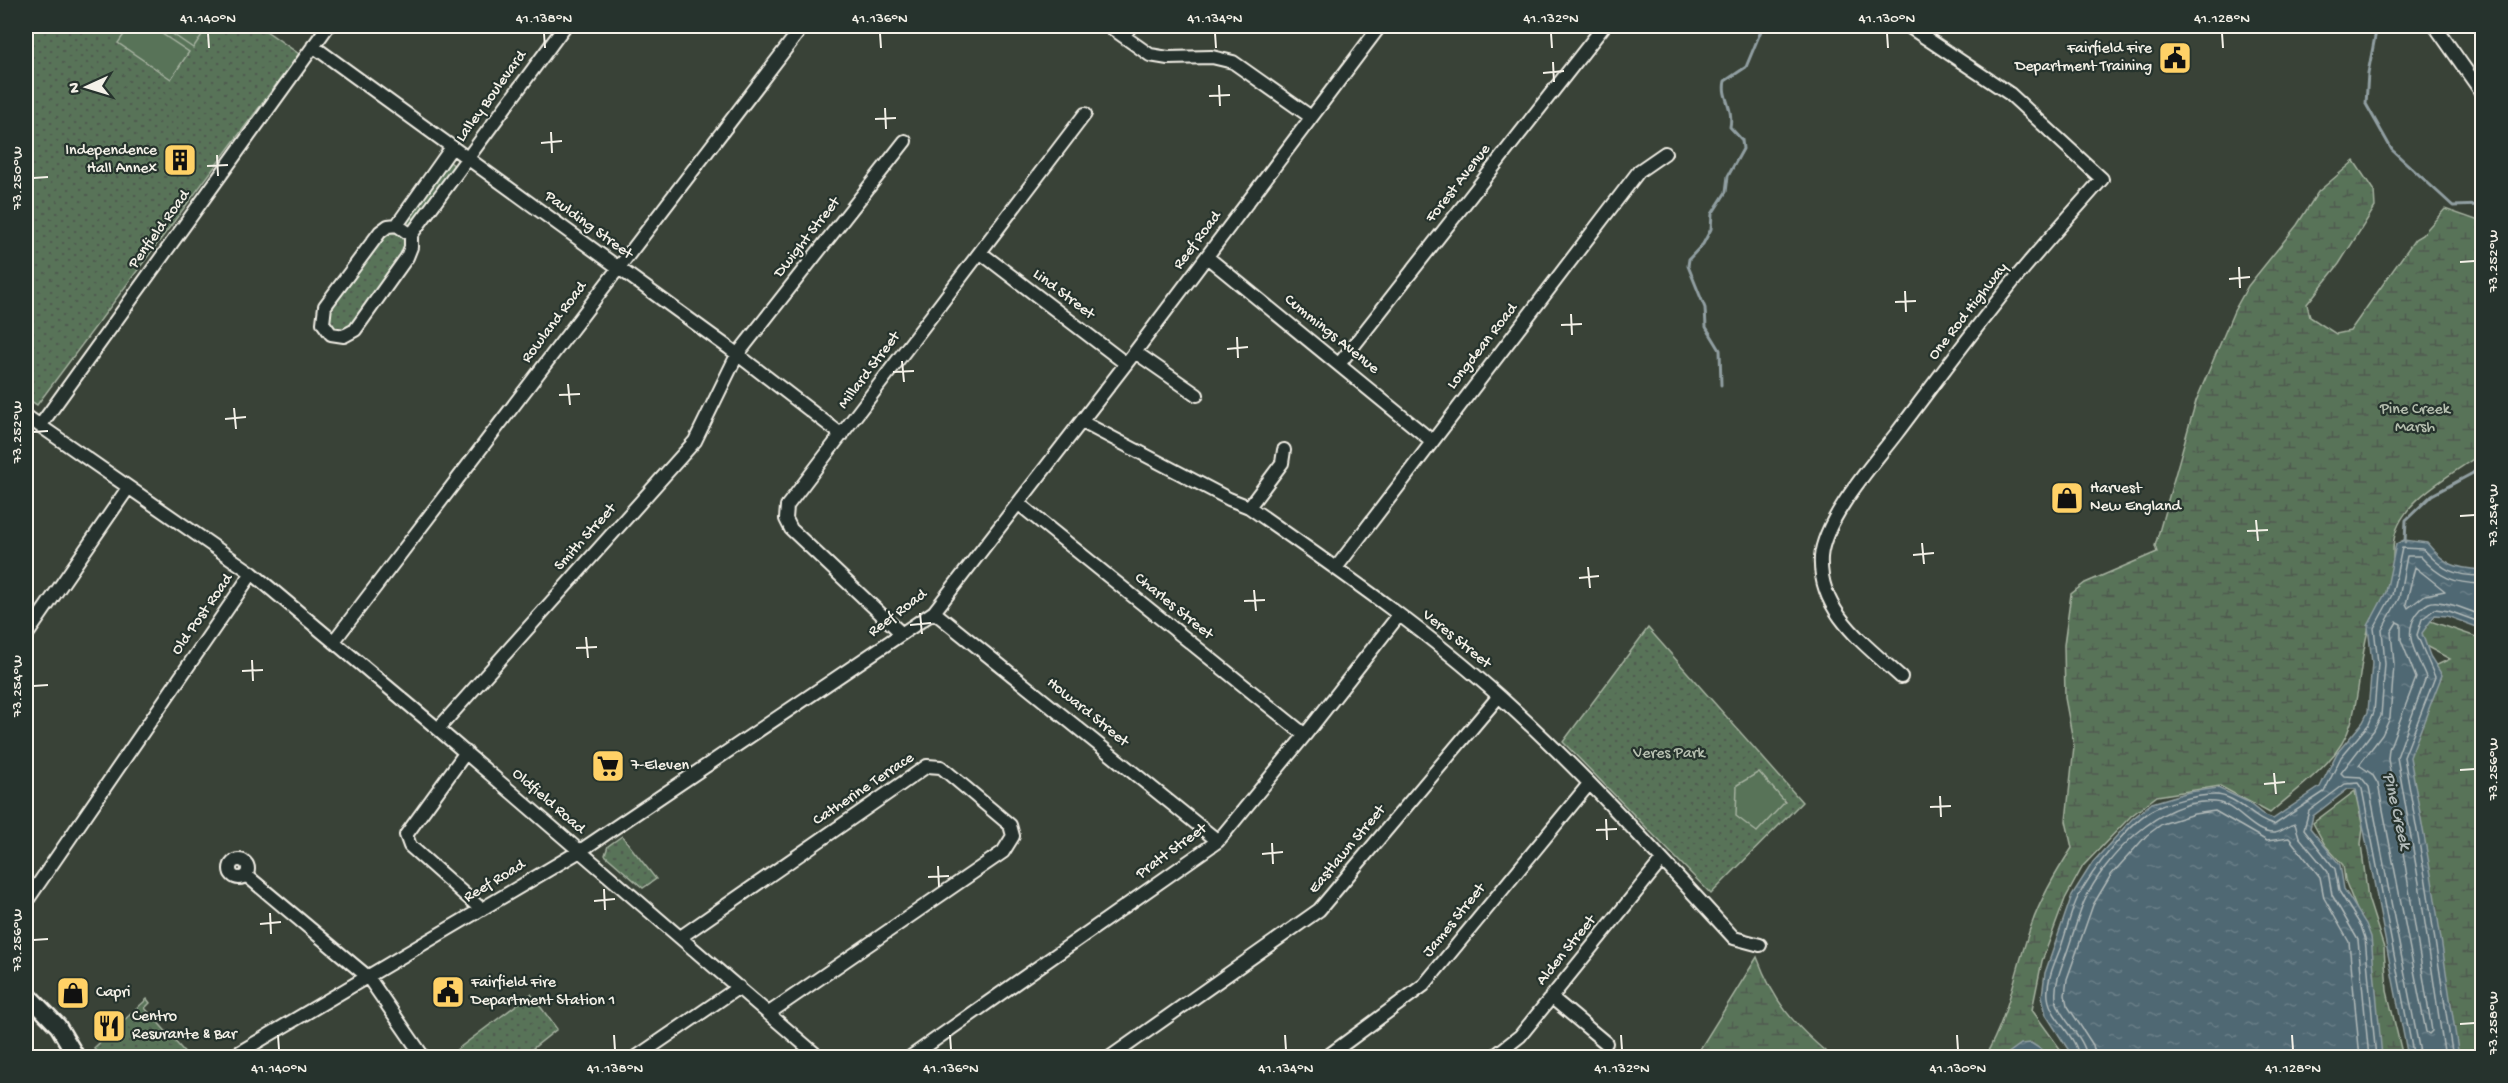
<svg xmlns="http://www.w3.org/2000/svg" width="2508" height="1083" font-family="'Gochi Hand',sans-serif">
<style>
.grass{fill:url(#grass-tufts);stroke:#a6b2a0;stroke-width:1.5}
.wetland{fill:url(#wetland-marsh);stroke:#a6b2a0;stroke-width:1.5}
.park{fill:url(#park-dots);stroke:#a6b2a0;stroke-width:1.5}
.pitch{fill:#587359;stroke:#a6b2a0;stroke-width:1.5}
.water{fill:url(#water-ripples);stroke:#919fa2;stroke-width:1.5}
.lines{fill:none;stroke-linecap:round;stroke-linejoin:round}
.shore{stroke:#b2bab9;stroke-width:1.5}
.stream{stroke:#919fa2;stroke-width:3}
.minor-casing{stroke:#f4f1e8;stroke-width:16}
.major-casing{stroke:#f4f1e8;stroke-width:20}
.minor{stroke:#26332d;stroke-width:12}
.major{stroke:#26332d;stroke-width:15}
.ticks{fill:none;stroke:#f4f1e8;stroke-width:2}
.labels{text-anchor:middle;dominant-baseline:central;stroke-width:4.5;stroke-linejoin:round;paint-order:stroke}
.poi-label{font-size:16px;fill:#f4f1e8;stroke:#26332d;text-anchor:start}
.street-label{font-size:16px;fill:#f4f1e8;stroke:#26332d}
.park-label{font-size:16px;fill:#b6bfaf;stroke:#26332d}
.water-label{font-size:18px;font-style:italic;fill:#b2bab9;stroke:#26332d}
.neatline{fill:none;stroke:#f4f1e8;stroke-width:2}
.ticks-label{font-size:15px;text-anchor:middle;fill:#f4f1e8}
</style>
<defs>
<pattern id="grass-tufts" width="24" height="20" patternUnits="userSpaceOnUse" patternTransform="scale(1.5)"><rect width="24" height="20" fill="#587359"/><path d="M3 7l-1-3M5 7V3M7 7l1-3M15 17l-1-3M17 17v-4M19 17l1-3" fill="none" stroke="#505b4f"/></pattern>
<pattern id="wetland-marsh" width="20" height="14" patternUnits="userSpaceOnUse" patternTransform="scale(1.5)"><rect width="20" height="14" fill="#587359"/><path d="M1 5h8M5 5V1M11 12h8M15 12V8" fill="none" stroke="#505b4f"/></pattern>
<pattern id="park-dots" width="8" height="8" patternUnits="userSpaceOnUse" patternTransform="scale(1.5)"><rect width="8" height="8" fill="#587359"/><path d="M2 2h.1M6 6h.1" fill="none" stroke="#505b4f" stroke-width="1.8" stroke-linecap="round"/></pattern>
<pattern id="water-ripples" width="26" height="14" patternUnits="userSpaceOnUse" patternTransform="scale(1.5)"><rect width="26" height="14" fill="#4f6873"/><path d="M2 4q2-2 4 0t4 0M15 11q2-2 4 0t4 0" fill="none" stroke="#697e87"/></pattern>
</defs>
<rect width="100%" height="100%" fill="#394237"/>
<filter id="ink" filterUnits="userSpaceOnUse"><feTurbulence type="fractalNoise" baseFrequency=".0167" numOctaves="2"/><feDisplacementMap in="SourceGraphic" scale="12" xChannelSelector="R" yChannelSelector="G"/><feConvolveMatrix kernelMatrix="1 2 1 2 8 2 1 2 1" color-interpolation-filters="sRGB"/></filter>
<g filter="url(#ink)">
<path class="grass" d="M450 162 455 166 412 225H409L407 221Z"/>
<path class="wetland" d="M2354 161 2374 191 2375 207 2339 264 2307 304 2310 317 2336 334 2350 331 2415 239 2422 235 2445 209 2482 222V453C2452 475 2401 499 2394 539 2391 554 2395 592 2396 609L2482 639V1057H2460L2457 1048 2404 753 2422 672 2450 659 2420 643 2369 627C2360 658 2360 692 2351 723 2340 761 2298 788 2270 813L2220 786 2157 796 2131 816 2083 866 2065 899 2042 961 2032 1010 2066 1057 1984 1058C2009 1016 2015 971 2031 926 2041 898 2056 872 2072 848L2066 821 2074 746 2065 698 2064 645 2071 594 2085 583 2157 552 2155 546 2196 401 2234 311 2248 286 2297 225 2318 192Z
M2355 791 2363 828 2361 844 2368 898 2384 948 2387 991 2403 1057H2381L2368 938 2345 880 2343 865 2325 845 2313 823Z
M1757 957C1774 1003 1795 1026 1832 1057H1695Z"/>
<path class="park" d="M26 26H259L299 54 37 405 26 398Z
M389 232 401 234 407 248 352 327 340 331 331 327 327 318 329 310 382 237Z
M1648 628 1802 802 1711 894 1563 742Z
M622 836 656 879 643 888 605 855 608 846Z
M531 994 557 1029 522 1057H447Z
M147 999 150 1003 145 1008 189 1057H99L94 1048Z"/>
<path class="pitch" d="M130 26H150L189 52 171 79 118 43Z
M161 26H208L193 48Z
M1759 772 1785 802 1757 832 1736 816 1737 785Z"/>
<path class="water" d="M2404 540 2427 543C2445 565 2454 568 2482 570V629L2447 616 2435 615 2422 633 2430 656 2442 675 2410 757 2432 880 2459 1057H2408L2356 789H2348L2313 816 2310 828 2340 865 2344 889 2366 924 2371 937 2382 1057H2073L2046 1015 2042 996 2045 973 2072 895 2093 862 2132 819 2152 803 2189 792 2218 788 2246 801 2265 816 2273 819 2320 787 2337 753 2363 722 2368 712 2372 663 2368 626 2386 592 2396 544Z
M2031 1043 2042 1050 2044 1057H2003L2021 1044Z"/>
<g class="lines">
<path class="shore" d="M2415 567 2445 591 2425 595 2408 608 2406 604Z
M2397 622 2401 624V640L2416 678 2389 749 2388 759 2432 1031 2429 1034 2426 1032 2378 784 2372 774 2359 765 2382 735 2390 718 2394 664 2391 632Z
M2079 1058C2077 1035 2051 1020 2048 997 2046 980 2056 960 2062 944 2067 929 2071 911 2078 897 2091 872 2131 819 2156 808 2173 801 2196 795 2214 795 2237 794 2253 821 2274 825L2324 792 2341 757 2369 724 2374 712 2378 663 2374 628 2392 595 2402 548 2423 549C2443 570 2453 576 2482 576
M2087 1058C2085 1035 2059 1020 2056 998 2054 982 2063 964 2068 949 2073 934 2078 917 2084 902 2104 857 2161 797 2215 802 2237 804 2252 834 2274 833 2282 832 2288 825 2295 824L2299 837 2328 872 2332 895 2358 940 2369 1058
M2096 1058 2093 1045 2067 1005 2065 995 2067 979 2093 905 2111 875 2147 835 2162 824 2194 814 2215 811 2267 841 2289 838 2320 877 2324 898 2349 942 2360 1058
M2376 1058 2365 938 2361 926 2339 891 2335 869 2304 829 2309 811 2345 784 2358 783 2362 789 2414 1058
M2421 1058 2369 787 2361 777 2344 776 2341 773 2374 730 2381 716 2385 664 2382 630 2399 598 2407 556H2420C2440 578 2453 583 2482 584
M2445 1058 2419 883 2397 757 2426 677C2417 654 2399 632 2421 609 2426 604 2430 601 2438 602 2454 603 2467 611 2482 615
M2453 1058 2426 882 2404 757 2435 677 2417 635 2422 619 2435 609 2449 611 2482 623"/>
<path class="stream" d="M2377 26 2368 73 2366 104 2392 150 2453 206 2482 205
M1721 385 1720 350 1706 327 1705 308 1688 266 1689 259 1703 244 1711 229 1712 214 1726 192 1728 176 1743 149 1742 140 1730 127C1734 107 1721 97 1725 81L1746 67 1763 26
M2405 542 2406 520 2432 495 2473 473 2482 463"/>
<defs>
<path id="minor" d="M1109 26 1150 55 1168 58 1212 57 1233 62 1311 117
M2435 26 2482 93
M1123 36 1131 26
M313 46 729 348 842 435
M397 225 411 235V247L407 257 355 330 344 336 331 334 323 323 325 306 380 232 388 226Z
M397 225 452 147
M411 235 565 26
M981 253 1125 363
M1207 257 1432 441
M1135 352 1197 395
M1340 363 1604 26
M26 416 252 573 438 729 820 1058
M1082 422 1229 499 1249 507C1334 567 1422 627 1500 697 1583 772 1659 856 1734 938L1760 945
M40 426 328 26
M1019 504 1305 735
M1249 507 1282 463 1284 450
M1336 568 1639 171 1665 153
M934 612 1218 841
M902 634 791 529 786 519 787 506 1085 114
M26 636 128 488
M334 641 803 26
M1901 677C1865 644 1818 612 1821 557 1824 519 1873 464 1896 434 1933 385 1969 336 2007 289 2037 251 2070 216 2102 179L2010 94 1908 26
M438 729 695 441 737 355 905 141
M466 752 406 835 410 846 481 909
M230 869a9 9 0 1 1 18 0a9 9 0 1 1-18 0Z
M246 875 368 977 424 1058
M26 902 252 573
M682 936 927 766 941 767 1010 825 1013 836 1003 852 769 1013
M1551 997 1606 1043
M230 1058 580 851 934 612 1135 352 1380 26
M635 1058 739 987
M909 1058 1218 841 1305 735 1399 615
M1109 1058 1319 910 1499 696
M1325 1058 1424 985 1589 784
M1492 1058 1520 1036 1662 860"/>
<path id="major" d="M26 993 58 1026 77 1058"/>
</defs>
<use href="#minor" class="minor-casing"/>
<use href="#major" class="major-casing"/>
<use href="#minor" class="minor"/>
<use href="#major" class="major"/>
</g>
</g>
<path class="ticks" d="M208 33 209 48M544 33 545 48M880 33 881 48M1215 33 1216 48M1551 33 1552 48M1887 33 1888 48M2222 33 2223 48M1553 62 1554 82M1543 73 1564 71M1219 85 1220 106M1209 96 1230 95M885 108 886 129M875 119 896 118M551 132 552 153M541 143 562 141M217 155 218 176M207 166 228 165M33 178 48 177M2460 262 2475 261M2239 267 2240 288M2229 279 2250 277M1905 291 1906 312M1895 302 1916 301M1571 314 1572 335M1561 325 1582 324M1237 337 1238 358M1227 349 1248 347M902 361 904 382M893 372 914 371M568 384 570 405M559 395 580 394M234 408 236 429M225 419 246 417M33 432 48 431M2460 516 2475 515M2256 520 2258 541M2247 531 2268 530M1922 543 1924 564M1913 555 1934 553M1588 567 1590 588M1579 578 1599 576M1254 590 1256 611M1244 601 1265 600M920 613 922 634M910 625 931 623M586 637 588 658M576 648 597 647M252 660 253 681M242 671 263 670M33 686 48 685M2460 770 2475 769M2274 773 2276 794M2264 784 2285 782M1940 796 1941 817M1930 807 1951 806M1606 819 1607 840M1596 830 1617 829M1272 843 1273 864M1262 854 1283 852M938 866 939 887M928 877 949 876M604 889 605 910M594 901 615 899M270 913 271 934M260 924 281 922M33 940 48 939M2460 1024 2475 1023M278 1035 279 1050M614 1035 615 1050M950 1035 951 1050M1285 1035 1286 1050M1621 1035 1622 1050M1957 1035 1958 1050M2292 1035 2293 1050"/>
<defs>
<symbol id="civic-square" viewBox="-11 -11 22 22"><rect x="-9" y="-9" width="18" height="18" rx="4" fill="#ffd166" stroke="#26332d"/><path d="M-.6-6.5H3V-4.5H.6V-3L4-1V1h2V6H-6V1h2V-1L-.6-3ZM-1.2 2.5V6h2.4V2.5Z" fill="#111"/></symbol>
<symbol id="building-square" viewBox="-11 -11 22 22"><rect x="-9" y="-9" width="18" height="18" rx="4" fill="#ffd166" stroke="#26332d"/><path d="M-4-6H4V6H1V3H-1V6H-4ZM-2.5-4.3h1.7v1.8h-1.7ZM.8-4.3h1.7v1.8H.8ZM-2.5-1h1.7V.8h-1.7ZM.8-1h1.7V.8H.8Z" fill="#111"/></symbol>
<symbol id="shop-square" viewBox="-11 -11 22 22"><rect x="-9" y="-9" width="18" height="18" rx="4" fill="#ffd166" stroke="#26332d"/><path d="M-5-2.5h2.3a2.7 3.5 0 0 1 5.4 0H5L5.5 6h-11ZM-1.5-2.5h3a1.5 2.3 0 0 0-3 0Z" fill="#111"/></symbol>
<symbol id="supermarket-square" viewBox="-11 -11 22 22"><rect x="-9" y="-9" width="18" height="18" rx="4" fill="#ffd166" stroke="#26332d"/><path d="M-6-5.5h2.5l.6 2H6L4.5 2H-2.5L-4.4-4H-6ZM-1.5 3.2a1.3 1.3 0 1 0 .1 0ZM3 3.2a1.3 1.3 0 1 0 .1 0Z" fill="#111"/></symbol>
<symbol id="restaurant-square" viewBox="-11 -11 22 22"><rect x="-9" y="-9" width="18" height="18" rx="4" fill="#ffd166" stroke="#26332d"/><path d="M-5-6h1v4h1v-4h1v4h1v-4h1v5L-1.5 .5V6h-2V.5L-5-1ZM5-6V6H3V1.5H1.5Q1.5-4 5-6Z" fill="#111"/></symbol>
</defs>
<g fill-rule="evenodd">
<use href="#civic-square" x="2156" y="39" width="38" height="38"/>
<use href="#building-square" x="161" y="141" width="38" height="38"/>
<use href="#shop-square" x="2048" y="479" width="38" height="38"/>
<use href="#supermarket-square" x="589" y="747" width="38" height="38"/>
<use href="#civic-square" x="429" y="973" width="38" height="38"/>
<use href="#shop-square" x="54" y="974" width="38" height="38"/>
<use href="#restaurant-square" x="90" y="1007" width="38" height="38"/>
</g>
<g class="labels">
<g class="poi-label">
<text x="2152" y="49" text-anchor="end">Fairfield Fire<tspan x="2152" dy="18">Department Training</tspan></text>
<text x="157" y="151" text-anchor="end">Independence<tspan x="157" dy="18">Hall Annex</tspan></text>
<text x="2090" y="489">Harvest<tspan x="2090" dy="18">New England</tspan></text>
<text x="631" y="766">7-Eleven</text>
<text x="471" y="983">Fairfield Fire<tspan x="471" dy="18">Department Station 1</tspan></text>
<text x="96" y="993">Capri</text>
<text x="132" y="1017">Centro<tspan x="132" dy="18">Resurante &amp; Bar</tspan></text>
</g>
<g class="street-label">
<text transform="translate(492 97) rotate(-54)">Lalley Boulevard</text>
<text transform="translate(1459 184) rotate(-52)">Forest Avenue</text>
<text transform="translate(588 226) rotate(36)">Paulding Street</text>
<text transform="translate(160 230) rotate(-54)">Penfield Road</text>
<text transform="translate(808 238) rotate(-52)">Dwight Street</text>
<text transform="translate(1198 241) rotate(-53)">Reef Road</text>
<text transform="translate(1063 295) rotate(37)">Lind Street</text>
<text transform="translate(1969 312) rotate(-52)">One Rod Highway</text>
<text transform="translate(555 323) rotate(-53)">Rowland Road</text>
<text transform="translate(1331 335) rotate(39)">Cummings Avenue</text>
<text transform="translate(1483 347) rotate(-52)">Longdean Road</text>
<text transform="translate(870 371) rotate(-53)">Millard Street</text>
<text transform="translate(586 538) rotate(-48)">Smith Street</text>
<text transform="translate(1173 607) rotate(39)">Charles Street</text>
<text transform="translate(898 614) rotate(-37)">Reef Road</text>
<text transform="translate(203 615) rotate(-55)">Old Post Road</text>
<text transform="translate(1456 640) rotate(39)">Veres Street</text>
<text transform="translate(1087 713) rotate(39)">Howard Street</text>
<text transform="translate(864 790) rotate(-34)">Catherine Terrace</text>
<text transform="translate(548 802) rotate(41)">Oldfield Road</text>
<text transform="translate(1348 850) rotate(-50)">Eastlawn Street</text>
<text transform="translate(1172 852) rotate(-36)">Pratt Street</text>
<text transform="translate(495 882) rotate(-31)">Reef Road</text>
<text transform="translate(1455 921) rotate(-51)">James Street</text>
<text transform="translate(1567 951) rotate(-51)">Alden Street</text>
</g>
<g class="park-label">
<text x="2415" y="410">Pine Creek<tspan x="2415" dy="18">Marsh</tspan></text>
<text x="1669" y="754">Veres Park</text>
</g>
<g class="water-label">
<text transform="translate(2396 811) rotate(77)">Pine Creek</text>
</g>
</g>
<rect width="2508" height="1083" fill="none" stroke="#26332d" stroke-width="66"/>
<g transform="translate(87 87) rotate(266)" stroke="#26332d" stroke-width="4.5" paint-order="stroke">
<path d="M0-4.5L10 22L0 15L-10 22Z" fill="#f4f1e8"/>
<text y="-9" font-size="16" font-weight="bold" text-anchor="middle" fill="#f4f1e8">N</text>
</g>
<rect x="33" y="33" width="2442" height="1017" class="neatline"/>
<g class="ticks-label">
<text x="208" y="22">41.140°N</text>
<text x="544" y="22">41.138°N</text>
<text x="880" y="22">41.136°N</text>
<text x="1215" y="22">41.134°N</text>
<text x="1551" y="22">41.132°N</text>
<text x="1887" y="22">41.130°N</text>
<text x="2222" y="22">41.128°N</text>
<text transform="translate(16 178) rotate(-90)" y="5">73.250°W</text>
<text transform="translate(2492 261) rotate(-90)" y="5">73.252°W</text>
<text transform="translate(16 432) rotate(-90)" y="5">73.252°W</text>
<text transform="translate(2492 515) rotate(-90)" y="5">73.254°W</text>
<text transform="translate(16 686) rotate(-90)" y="5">73.254°W</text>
<text transform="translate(2492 769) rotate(-90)" y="5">73.256°W</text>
<text transform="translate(16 940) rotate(-90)" y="5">73.256°W</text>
<text transform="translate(2492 1023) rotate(-90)" y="5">73.258°W</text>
<text x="279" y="1072">41.140°N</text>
<text x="615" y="1072">41.138°N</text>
<text x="951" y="1072">41.136°N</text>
<text x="1286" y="1072">41.134°N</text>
<text x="1622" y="1072">41.132°N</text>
<text x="1958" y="1072">41.130°N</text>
<text x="2293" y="1072">41.128°N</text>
</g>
</svg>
